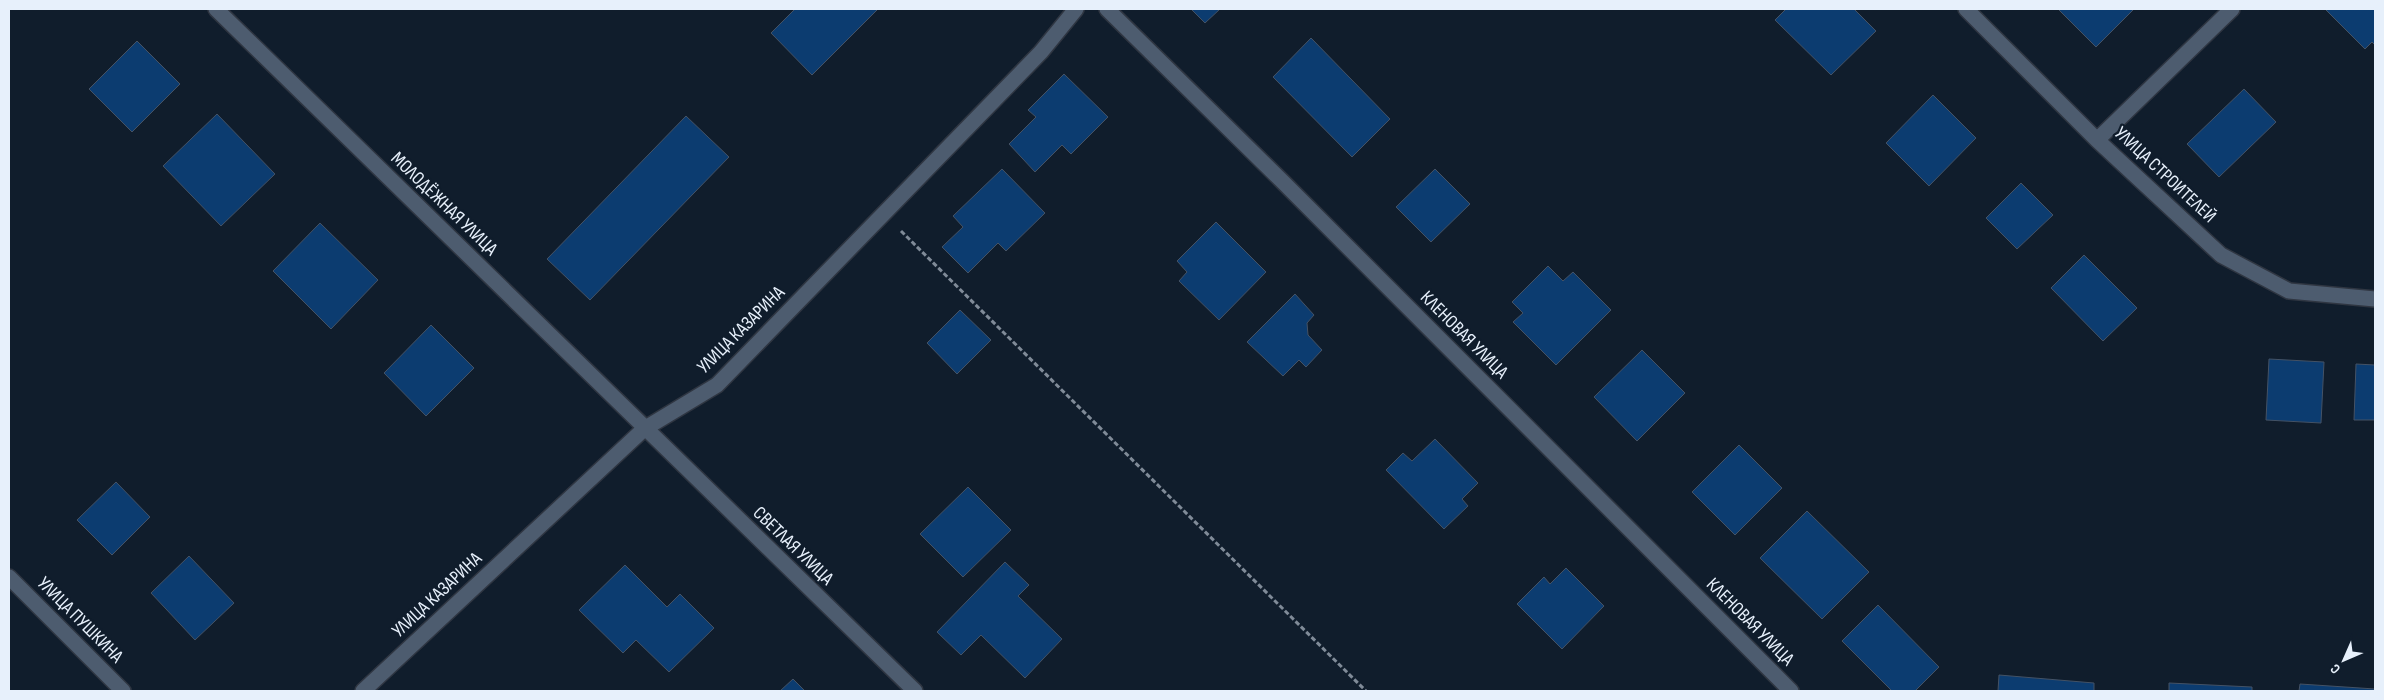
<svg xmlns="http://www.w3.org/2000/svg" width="2384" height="700" font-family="'Sofia Sans Condensed',sans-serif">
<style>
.building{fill:#0c3c70;stroke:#445265}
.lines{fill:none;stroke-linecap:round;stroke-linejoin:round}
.street-casing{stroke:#2f3642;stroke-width:18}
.path{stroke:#808b98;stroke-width:3;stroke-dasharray:5 2.5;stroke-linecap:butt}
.street{stroke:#4d5c6f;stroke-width:15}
.labels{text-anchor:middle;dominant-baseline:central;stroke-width:4.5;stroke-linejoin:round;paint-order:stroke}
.street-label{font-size:19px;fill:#e7f0fb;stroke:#101d2c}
</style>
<rect width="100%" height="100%" fill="#101d2c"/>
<path class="building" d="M795 9H878L812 75 771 33Z
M1191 9H1220L1205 23Z
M1786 9H1854L1876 31 1831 75 1775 20Z
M2058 9H2134L2096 47Z
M2328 9H2375V45L2372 42 2365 49 2326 10Z
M1311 38 1390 119 1352 157 1273 77Z
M137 41 180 84 132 132 89 89Z
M1064 74 1108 117 1071 154 1062 145 1035 172 1009 144 1036 117 1028 110Z
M2244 89 2276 122 2219 177 2187 144Z
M1933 95 1976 138 1929 186 1886 143Z
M217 114 275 174 221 226 163 166Z
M686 116 729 157 590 300 547 259Z
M1002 169 1045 213 1006 251 998 243 968 273 942 247 963 227 953 216Z
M1435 169 1470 204 1431 242 1396 207Z
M2021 183 2053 215 2017 249 1986 218Z
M1216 222 1266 272 1219 320 1179 281 1187 272 1177 261Z
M320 223 378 280 331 329 273 271Z
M2084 255 2137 308 2103 341 2051 288Z
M1548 266 1563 281 1573 272 1611 310 1556 365 1513 322 1523 313 1512 302Z
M1295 294 1314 315 1307 323 1308 335 1322 350 1306 367 1299 360 1283 376 1247 342Z
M960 310 991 340 957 374 927 343Z
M431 325 474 368 426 416 384 373Z
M1642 350 1685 393 1637 441 1594 397Z
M2269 359 2324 362 2321 423 2266 420Z
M2356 364 2375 365V420H2354Z
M1435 439 1478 483 1462 499 1468 506 1444 529 1386 470 1403 453 1412 461Z
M1739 445 1782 488 1735 535 1692 492Z
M116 482 150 517 112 555 77 520Z
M968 487 1011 530 963 577 920 534Z
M1807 511 1869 572 1822 619 1760 558Z
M189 556 234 603 195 640 151 593Z
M1005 562 1029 585 1018 596 1062 639 1025 678 981 635 961 655 937 632Z
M625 565 667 607 680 594 714 628 669 672 636 640 623 653 579 610Z
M1566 568 1604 606 1562 649 1517 604 1544 577 1550 584Z
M1878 605 1939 667 1915 691H1892L1842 641Z
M1999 675 2094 683V691H1998Z
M793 679 805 691H780Z
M2169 683 2252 687V691H2169Z
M2300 684 2375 689V691H2299Z"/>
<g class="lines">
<defs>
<path id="street" d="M216 9 915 691
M1107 9 1282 181 1791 691
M1966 9 2097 140 2221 255 2289 291 2375 299
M2097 140 2232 9
M9 577 123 691
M363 691 644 429 717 385 1041 52 1076 9"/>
</defs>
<use href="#street" class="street-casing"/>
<path class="path" d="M901 231 1366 691"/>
<use href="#street" class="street"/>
</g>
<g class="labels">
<g class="street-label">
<text transform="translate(2165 175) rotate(43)">УЛИЦА СТРОИТЕЛЕЙ</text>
<text transform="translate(444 204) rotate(44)">МОЛОДЁЖНАЯ УЛИЦА</text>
<text transform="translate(741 330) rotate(-45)">УЛИЦА КАЗАРИНА</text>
<text transform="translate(1464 335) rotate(45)">КЛЕНОВАЯ УЛИЦА</text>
<text transform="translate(793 546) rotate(44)">СВЕТЛАЯ УЛИЦА</text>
<text transform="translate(437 595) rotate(-43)">УЛИЦА КАЗАРИНА</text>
<text transform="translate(80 620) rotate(45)">УЛИЦА ПУШКИНА</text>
<text transform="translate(1750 622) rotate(45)">КЛЕНОВАЯ УЛИЦА</text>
</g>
</g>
<rect width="2384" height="700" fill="none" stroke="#e7f0fb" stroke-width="20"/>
<g transform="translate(2344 660) rotate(225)" stroke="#101d2c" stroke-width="4" paint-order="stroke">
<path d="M0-4L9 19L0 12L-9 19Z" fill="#e7f0fb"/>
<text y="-8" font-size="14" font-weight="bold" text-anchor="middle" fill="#e7f0fb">С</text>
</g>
</svg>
